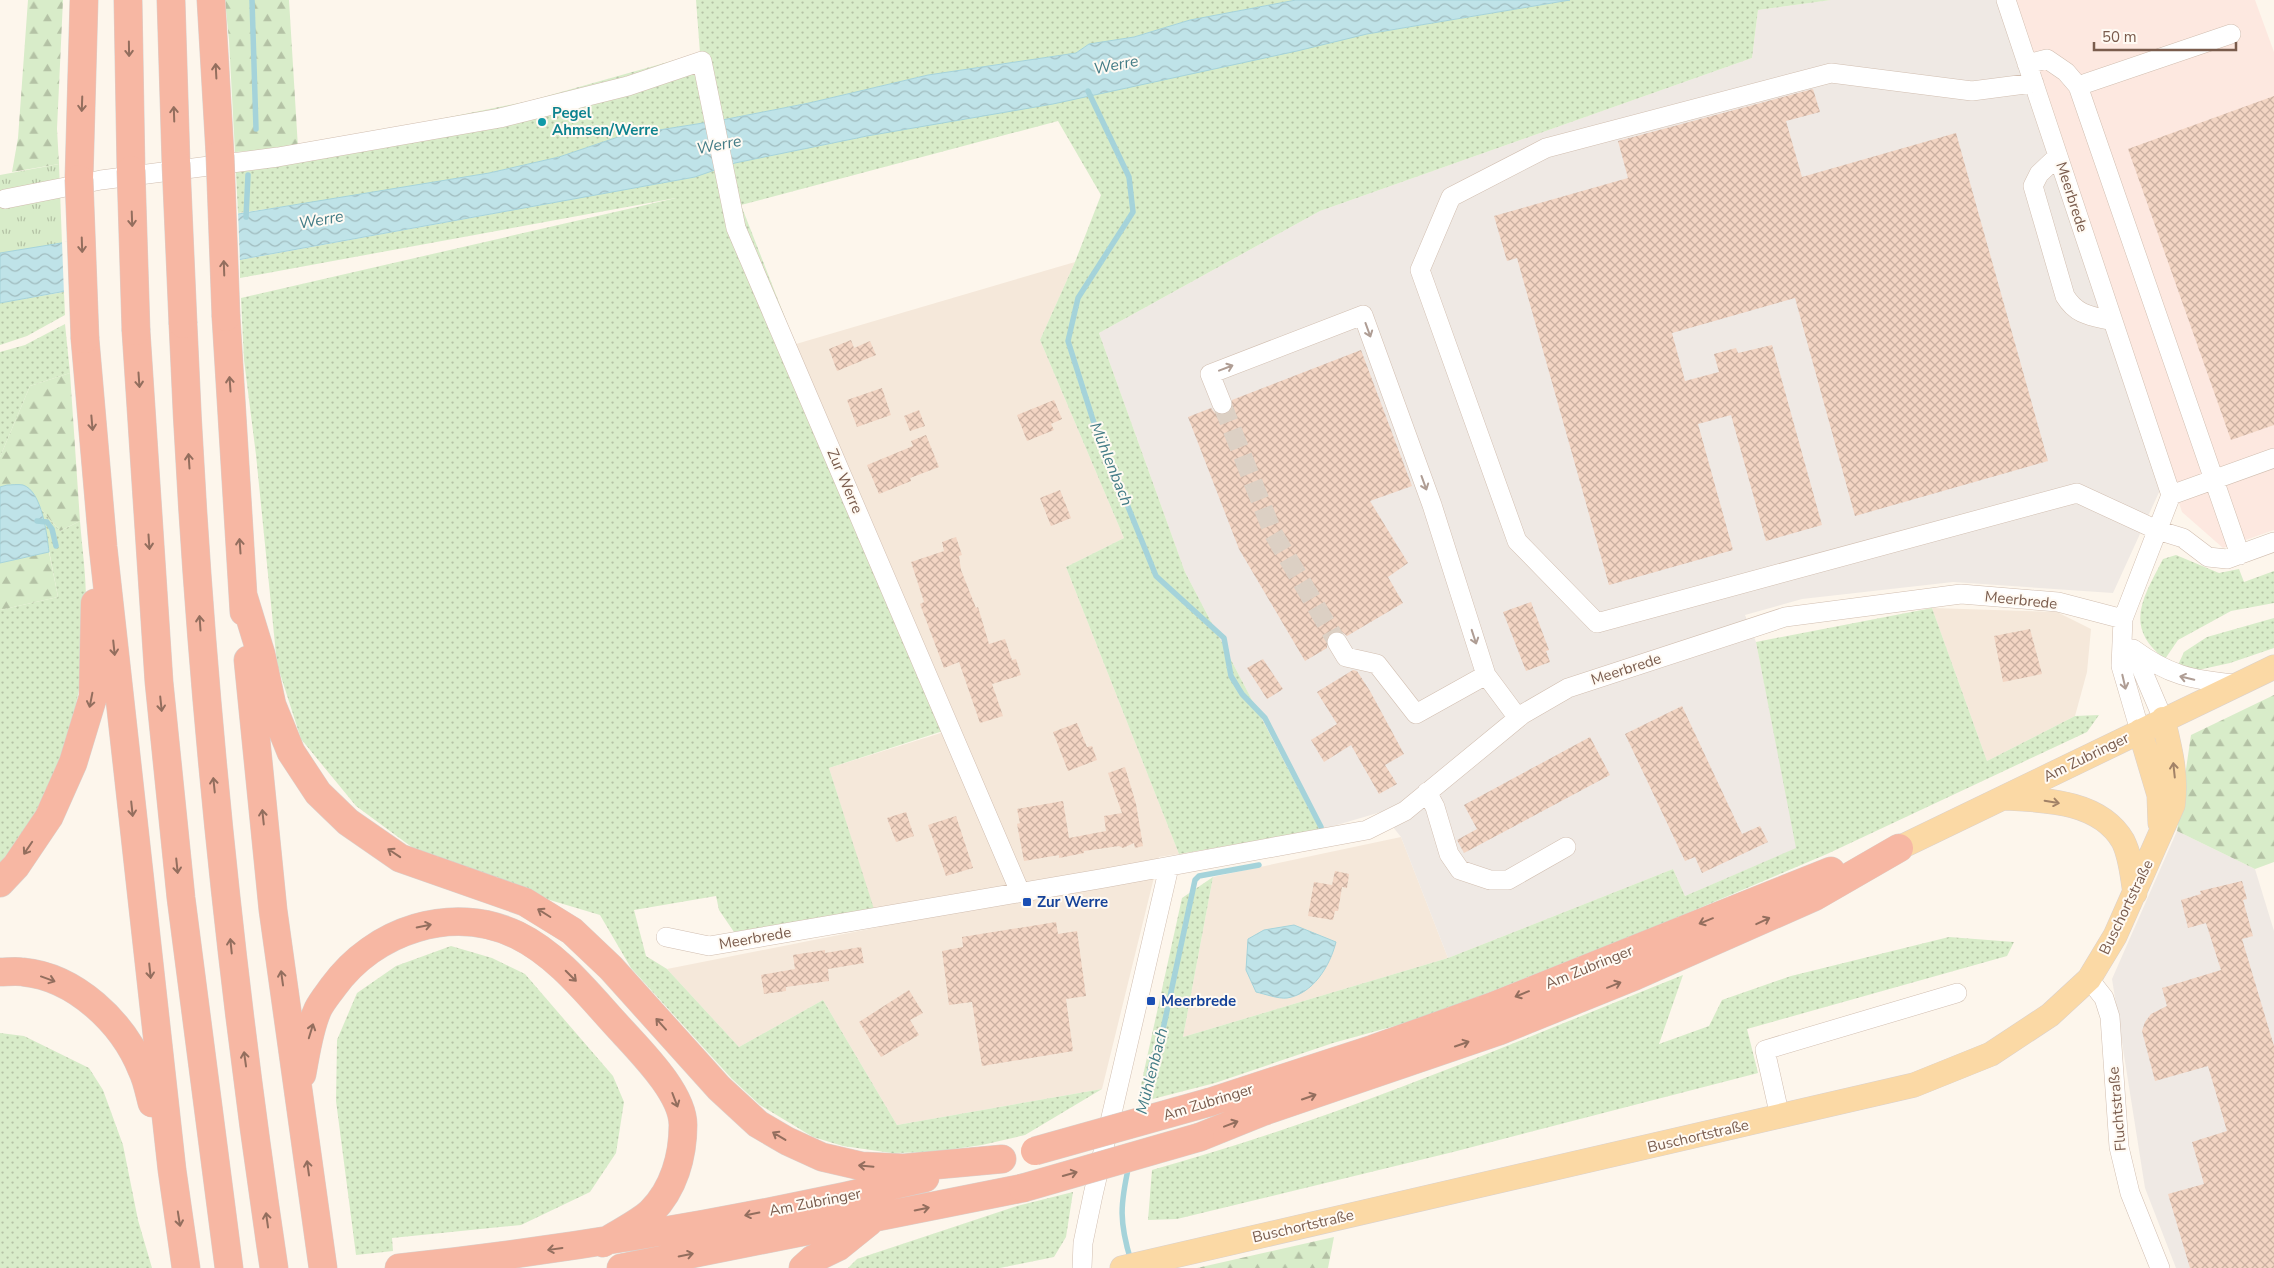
<svg xmlns="http://www.w3.org/2000/svg" width="2274" height="1268" font-family="'Nunito Sans',sans-serif">
<style>
.residential{fill:#f5e8da}
.commercial{fill:#fde8e0}
.industrial{fill:#efe9e4}
.grass{fill:url(#grass-dots)}
.forest{fill:url(#forest-firs)}
.park{fill:url(#park-tufts)}
.water{fill:url(#water-waves);stroke:#a5d3da}
.pier{fill:#fdf6ec}
.lines{fill:none;stroke-linecap:round;stroke-linejoin:round}
.stream{stroke:#a5d3da;stroke-width:5.5}
.building{fill:url(#building-cross-hatch)}
.minor-tunnel{stroke:#dcd0c4;stroke-width:19;stroke-dasharray:19 9;stroke-linecap:butt}
.minor-casing{stroke:#d1beb0;stroke-width:20}
.major-casing{stroke:#dad1cd;stroke-width:25}
.highway-casing{stroke:#dad1cd;stroke-width:29}
.minor{stroke:#fff;stroke-width:19}
.major{stroke:#fbd9a5;stroke-width:24}
.highway{stroke:#f7b7a3;stroke-width:28}
.highway-bridge-casing{stroke:#dad1cd;stroke-width:29;stroke-linecap:butt}
.highway-bridge{stroke:#f7b7a3;stroke-width:28}
.oneway{stroke:#936e5e}
.oneway2{stroke:#af9d94}
.oneway3{stroke:#a18267}
.culture-dot{fill:#0f9aa8;stroke:#fffaf3;stroke-width:2}
.transit-dot{fill:#1a4fb4;stroke:#fffaf3;stroke-width:2}
.labels{text-anchor:middle;dominant-baseline:central;stroke-width:4;stroke-linejoin:round;paint-order:stroke}
.culture-label{font-size:15px;font-weight:bold;fill:#0d838f;stroke:#fffaf3;text-anchor:start}
.street-label{font-size:15px;fill:#7a5c4d;stroke:#fffaf3}
.transit-label{font-size:15px;font-weight:bold;fill:#164399;stroke:#fffaf3;text-anchor:start}
.water-label{font-size:16px;font-style:italic;fill:#437c86;stroke:#fffaf3}
</style>
<defs>
<pattern id="grass-dots" width="8" height="8" patternUnits="userSpaceOnUse" patternTransform="scale(1.25)"><rect width="8" height="8" fill="#d8ecc9"/><path d="M2 2h.1M6 6h.1" fill="none" stroke="#b4c2a5" stroke-width="1.8" stroke-linecap="round"/></pattern>
<pattern id="forest-firs" width="22" height="20" patternUnits="userSpaceOnUse" patternTransform="scale(1.25)"><rect width="22" height="20" fill="#d8ecc9"/><path d="M5 1l3.5 6h-7zM16 11l3.5 6h-7z" fill="#b4c2a5"/></pattern>
<pattern id="park-tufts" width="24" height="20" patternUnits="userSpaceOnUse" patternTransform="scale(1.25)"><rect width="24" height="20" fill="#d8ecc9"/><path d="M3 7l-1-3M5 7V3M7 7l1-3M15 17l-1-3M17 17v-4M19 17l1-3" fill="none" stroke="#b4c2a5"/></pattern>
<pattern id="water-waves" width="16" height="10" patternUnits="userSpaceOnUse" patternTransform="scale(1.25)"><rect width="16" height="10" fill="#bfe3e8"/><path d="M0 5q4-4 8 0t8 0" fill="none" stroke="#a0bbbe"/></pattern>
<pattern id="building-cross-hatch" width="8" height="8" patternUnits="userSpaceOnUse" patternTransform="scale(1.25)"><rect width="8" height="8" fill="#f3d5c3"/><path d="M0 0l8 8M0 8l8-8" fill="none" stroke="#cab0a1"/></pattern>
</defs>
<rect width="100%" height="100%" fill="#fdf6ec"/>
<path class="residential" d="M1075 262 1040 340 1124 538 1066 567 1179 854 1159 857 1102 1089 897 1125 823 1000 739 1047 667 969 879 927 829 768 960 727 796 344Z
M1932 608 2057 612 2091 629 2087 672 2075 716 1987 761Z
M1401 837 1448 958 1183 1037 1213 877Z"/>
<path class="commercial" d="M2011 0H2255L2274 52V530L2223 548 2182 512Z"/>
<path class="industrial" d="M1831 0H1998L2160 490 2113 593 1953 582 1802 599 1745 615 1756 642 1797 848 1685 896 1673 869 1448 958 1401 837 1381 812 1320 830 1185 572 1099 333 1320 211 1752 58 1758 10Z
M2177 831 2255 869 2274 931V1268H2176L2145 1188 2112 979Z"/>
<path class="grass" d="M696 0H1296L1190 20 1134 37 1089 44 1076 53 928 75 809 103 722 120 621 136 559 157 489 173 352 197 238 213 235 153 298 148 529 101 700 53Z
M1570 0H1831L1758 10 1752 58 1320 211 1099 333 1185 572 1320 830 1179 854 1066 567 1124 538 1040 340 1075 262 1101 195 1058 121 741 205 946 730 829 768 874 909 734 932 719 910 716 896 634 910 646 956 667 969 739 1047 823 1000 897 1125 1102 1089 1025 1135 982 1145 934 1152 892 1153 843 1146 813 1137 760 1105 732 1079 631 968 600 915 543 898 413 848 356 806 301 739 277 664 256 455 244 360 241 298 676 198 240 278V260L695 177 735 163 1367 34Z
M64 292 65 315 27 336 0 345V303Z
M65 324 70 373 30 386 0 457V352L25 345Z
M41 509 60 531 80 521C82 547 86 574 86 601 88 681 68 758 28 827 20 840 9 851 0 863V610L58 597Z
M2176 555 2219 573 2239 569 2244 582 2274 571V603L2231 611 2178 640 2165 659C2123 627 2143 598 2163 559Z
M1932 608 1987 761 2075 716 2099 715 2087 732 1827 854 1657 926 1427 1017 1333 1043 1215 1083 1137 1103 1182 898 1213 877 1183 1037 1448 958 1673 869 1685 896 1796 848 1756 642Z
M2274 618V648L2230 663 2198 670 2178 665 2184 652 2207 637Z
M1949 937 2014 942 2007 956 1747 1029 1758 1073 1453 1152 1177 1219 1148 1220 1152 1170C1334 1120 1508 1045 1683 975L1659 1044 1709 1026 1722 1000 1791 976Z
M451 946 492 958 525 974 613 1076 624 1102 616 1153 590 1192 521 1225 392 1238 393 1251 356 1255 336 1101 337 1040 357 993 396 966Z
M0 1033 24 1036 89 1068 103 1090 123 1145 138 1220 152 1268H0Z
M1073 1192 1066 1237 1054 1257 1000 1268H848L857 1259 1017 1206Z"/>
<path class="forest" d="M28 0H63L57 129 59 164 12 172 18 138Z
M225 0H289L298 148 235 152 229 40Z
M70 373 80 521 60 531 41 509 30 490 7 485 0 487V457L30 386Z
M49 552 58 597 0 610V563Z
M2274 695V862L2255 869 2177 831 2191 735Z
M1334 1237 1328 1268H1197Z"/>
<path class="park" d="M59 164 62 244 0 253V175Z"/>
<path class="water" d="M1296 0H1570L1367 34 1297 51 1053 104 867 136 735 163 695 177 0 303V253L489 173 559 157 621 136 722 120 809 103 928 75 1076 53 1089 44 1134 37 1190 20Z
M7 485C11 485 18 484 23 485 42 491 47 535 49 552L0 563V487Z
M1294 925 1336 942C1330 966 1313 994 1287 998 1278 999 1265 994 1256 992L1246 970 1248 939 1264 930Z"/>
<path class="pier" d="M238 211 240 263 64 295 62 242Z"/>
<g class="lines">
<path class="stream" d="M252 0 256 129
M1088 91 1129 177 1133 212 1078 298 1068 341 1093 420 1156 576 1224 638 1231 676 1242 694 1265 718 1321 827
M246 217 248 175
M37 521 47 522 52 529 56 546
M1141 1112 1151 1065 1162 1034 1195 880 1199 876 1259 865
M1129 1165C1120 1205 1119 1222 1131 1261"/>
</g>
<path class="building" d="M1813 89 1820 112 1786 121 1802 177 1956 133 2048 461 1855 516 1795 298 1672 333 1685 381 1719 372 1714 354 1736 348 1738 353 1772 345 1822 525 1766 541 1731 415 1698 424 1733 550 1609 585 1517 258 1507 261 1494 216 1628 178 1618 141Z
M2274 96V425L2231 440 2128 149Z
M851 340 854 348 870 341 876 355 837 371 829 349Z
M1361 350 1412 486 1370 501 1408 563 1388 577 1403 603 1347 636 1342 632H1332L1327 637V648L1305 661 1239 549 1188 417 1211 408 1215 413 1226 415 1231 411 1232 400Z
M882 388 891 415 857 427 847 400Z
M1054 400 1062 419 1051 424 1054 430 1027 441 1017 415Z
M919 410 925 426 910 431 904 416Z
M926 435 939 467 910 478 911 481 879 494 867 465 913 446 911 441Z
M1060 490 1071 518 1051 526 1040 498Z
M956 537 962 555 959 556 961 570 976 608 978 607 989 644 1005 639 1012 660 1016 659 1021 675 992 684 1003 716 980 723 959 662 944 668 920 604 924 602 911 562 944 551 942 542Z
M1531 602 1549 650 1546 651 1550 662 1526 671 1503 612Z
M2030 629 2042 674 2003 682 1994 636Z
M1263 659 1283 689 1267 699 1247 668Z
M1353 670 1357 671 1370 691 1404 754 1385 765 1397 784 1379 794 1351 745 1324 762 1311 740 1337 724 1317 692Z
M1682 706 1742 834 1760 826 1768 842 1702 873 1695 857 1685 861 1625 734Z
M1077 723 1087 747 1092 746 1097 760 1068 771 1053 732Z
M1590 737 1610 775 1464 853 1457 840 1477 829 1464 805Z
M1125 767 1136 804 1143 846 1135 848 1134 843 1123 848 1119 846 1084 851V853L1059 858V855L1024 861 1017 824 1020 823 1017 809 1063 801 1069 838 1106 831 1104 816 1122 813 1108 773Z
M906 812 914 836 896 842 887 818Z
M956 816 973 868 946 876 928 825Z
M1335 871 1349 874 1347 888 1342 887 1338 911H1335L1333 920 1308 916 1314 882 1332 885Z
M2242 881 2247 899 2243 900 2253 936 2242 939 2274 1046V1268H2190L2168 1194 2204 1184 2192 1142 2227 1131 2208 1066 2155 1081 2142 1031 2145 1022 2151 1014 2167 1006 2162 988 2221 970 2206 923 2188 928 2181 900 2201 894 2200 891Z
M1056 922 1058 934 1077 931 1086 996 1066 999 1073 1051 982 1066 972 1002 949 1005 942 951 963 947 962 937Z
M861 947 864 963 828 969 829 981 786 987V991L764 994 761 975 795 969 793 955 825 950V953Z
M909 990 923 1013 910 1020 919 1035 881 1057 859 1022Z"/>
<g class="lines">
<path class="minor-tunnel" d="M1222 404 1273 533 1337 642"/>
<defs>
<path id="minor" d="M2006 0 2171 495 2123 619 2121 666 2140 731
M2027 64 2047 59 2066 72 2078 86 2240 555
M2034 83 1972 91 1831 73 1546 148 1451 197 1420 270 1517 541 1597 623 2077 493 2157 530 2183 538 2208 557 2227 559 2274 542
M2078 86 2231 34
M2058 156 2039 174 2033 186 2065 296C2077 316 2092 316 2113 321
M5 199 101 180 278 157 500 118 628 86 702 61 736 228 1020 892
M1222 404 1210 374 1363 315 1432 505 1486 675 1416 714 1377 664 1346 657 1337 642
M2171 495 2274 458
M2133 649C2168 675 2192 680 2235 684
M2134 651 2163 719
M1486 675 1518 718
M1427 792 1435 807 1449 854 1460 870 1490 880H1508L1566 847
M666 937 709 946 1105 878 1367 830 1405 811 1523 714 1568 688 1785 617 1961 594 2058 602 2123 619
M2089 979 2104 998 2110 1017 2119 1147 2130 1193 2160 1268
M1780 1117 1765 1050 1957 993
M1082 1268 1083 1243 1093 1195 1169 867"/>
<path id="major" d="M2140 731 2159 795 2160 823
M2006 798C2045 800 2100 801 2123 841 2131 857 2132 876 2135 893
M1899 848 2274 667
M1122 1268 1914 1085 1991 1054 2050 1015 2089 979 2115 936 2173 805C2177 774 2170 748 2163 719"/>
<path id="highway" d="M128 0 131 170
M171 0 176 163
M211 0 220 155
M79 179 84 0
M226 317 244 612
M183 324C196 640 227 955 274 1268
M136 331 159 682 181 898 229 1268
M85 339 103 547 172 1170 186 1268
M243 595 261 654 272 705 291 752 318 793 348 822 400 858 525 902 572 931 611 968 719 1088 758 1124 787 1141 822 1157 861 1166 904 1168 1002 1159
M248 660 273 910 323 1268
M0 883 16 866 49 817 73 763 93 697 95 603
M0 972C7 972 16 971 23 972 75 977 123 1022 142 1070 147 1080 149 1092 152 1103
M302 1074C306 1053 309 1029 318 1009 322 1001 328 994 333 987 374 930 452 904 517 935 560 956 591 998 623 1032 643 1054 683 1094 683 1125 683 1156 674 1189 651 1212 638 1224 618 1233 603 1243
M1210 1102 1373 1049 1491 1007 1831 871
M1200 1137 1262 1112 1499 1031 1635 976 1814 897 1899 848
M399 1268C576 1249 752 1219 925 1178
M621 1268 1023 1188
M803 1268 813 1259 838 1247 869 1222"/>
</defs>
<use href="#minor" class="minor-casing"/>
<use href="#major" class="major-casing"/>
<use href="#highway" class="highway-casing"/>
<use href="#minor" class="minor"/>
<use href="#major" class="major"/>
<use href="#highway" class="highway"/>
<defs>
<path id="highway-bridge" d="M220 155 226 317
M176 163 183 324
M131 170 136 331
M79 179 85 339
M1035 1151 1210 1102
M1023 1188 1200 1137"/>
</defs>
<use href="#highway-bridge" class="highway-bridge-casing"/>
<use href="#highway-bridge" class="highway-bridge"/>
</g>
<defs><path id="oneway-shaft" d="M-6 0H5M1.5-3L5.5 0L1.5 3" fill="none" stroke-width="1.6" stroke-linecap="round" stroke-linejoin="round" transform="scale(1.25)"/></defs>
<g class="oneway">
<use href="#oneway-shaft" transform="translate(129 49) rotate(89)"/>
<use href="#oneway-shaft" transform="translate(216 71) rotate(-93)"/>
<use href="#oneway-shaft" transform="translate(82 104) rotate(92)"/>
<use href="#oneway-shaft" transform="translate(174 114) rotate(-92)"/>
<use href="#oneway-shaft" transform="translate(132 219) rotate(88)"/>
<use href="#oneway-shaft" transform="translate(82 245) rotate(88)"/>
<use href="#oneway-shaft" transform="translate(224 268) rotate(-92)"/>
<use href="#oneway-shaft" transform="translate(139 380) rotate(86)"/>
<use href="#oneway-shaft" transform="translate(230 384) rotate(-94)"/>
<use href="#oneway-shaft" transform="translate(92 423) rotate(85)"/>
<use href="#oneway-shaft" transform="translate(189 461) rotate(-94)"/>
<use href="#oneway-shaft" transform="translate(149 542) rotate(86)"/>
<use href="#oneway-shaft" transform="translate(240 546) rotate(-94)"/>
<use href="#oneway-shaft" transform="translate(200 623) rotate(-94)"/>
<use href="#oneway-shaft" transform="translate(114 648) rotate(84)"/>
<use href="#oneway-shaft" transform="translate(91 700) rotate(101)"/>
<use href="#oneway-shaft" transform="translate(161 704) rotate(84)"/>
<use href="#oneway-shaft" transform="translate(214 785) rotate(-96)"/>
<use href="#oneway-shaft" transform="translate(132 809) rotate(84)"/>
<use href="#oneway-shaft" transform="translate(263 817) rotate(-96)"/>
<use href="#oneway-shaft" transform="translate(28 848) rotate(124)"/>
<use href="#oneway-shaft" transform="translate(394 853) rotate(-146)"/>
<use href="#oneway-shaft" transform="translate(177 866) rotate(84)"/>
<use href="#oneway-shaft" transform="translate(544 913) rotate(-148)"/>
<use href="#oneway-shaft" transform="translate(1706 921) rotate(158)"/>
<use href="#oneway-shaft" transform="translate(1763 921) rotate(-25)"/>
<use href="#oneway-shaft" transform="translate(424 926) rotate(-11)"/>
<use href="#oneway-shaft" transform="translate(231 946) rotate(-96)"/>
<use href="#oneway-shaft" transform="translate(150 971) rotate(84)"/>
<use href="#oneway-shaft" transform="translate(571 976) rotate(45)"/>
<use href="#oneway-shaft" transform="translate(282 978) rotate(-98)"/>
<use href="#oneway-shaft" transform="translate(48 979) rotate(20)"/>
<use href="#oneway-shaft" transform="translate(1614 985) rotate(-22)"/>
<use href="#oneway-shaft" transform="translate(1522 994) rotate(158)"/>
<use href="#oneway-shaft" transform="translate(661 1024) rotate(-132)"/>
<use href="#oneway-shaft" transform="translate(311 1031) rotate(-73)"/>
<use href="#oneway-shaft" transform="translate(1462 1044) rotate(-19)"/>
<use href="#oneway-shaft" transform="translate(245 1059) rotate(-98)"/>
<use href="#oneway-shaft" transform="translate(1309 1097) rotate(-19)"/>
<use href="#oneway-shaft" transform="translate(675 1100) rotate(69)"/>
<use href="#oneway-shaft" transform="translate(1231 1124) rotate(-21)"/>
<use href="#oneway-shaft" transform="translate(779 1136) rotate(-149)"/>
<use href="#oneway-shaft" transform="translate(866 1166) rotate(-175)"/>
<use href="#oneway-shaft" transform="translate(308 1168) rotate(-98)"/>
<use href="#oneway-shaft" transform="translate(1070 1174) rotate(-16)"/>
<use href="#oneway-shaft" transform="translate(922 1209) rotate(-11)"/>
<use href="#oneway-shaft" transform="translate(752 1214) rotate(169)"/>
<use href="#oneway-shaft" transform="translate(179 1219) rotate(81)"/>
<use href="#oneway-shaft" transform="translate(267 1220) rotate(-98)"/>
<use href="#oneway-shaft" transform="translate(555 1249) rotate(172)"/>
<use href="#oneway-shaft" transform="translate(686 1255) rotate(-11)"/>
</g>
<g class="oneway2">
<use href="#oneway-shaft" transform="translate(1368 330) rotate(70)"/>
<use href="#oneway-shaft" transform="translate(1226 368) rotate(-21)"/>
<use href="#oneway-shaft" transform="translate(1424 483) rotate(70)"/>
<use href="#oneway-shaft" transform="translate(1474 637) rotate(72)"/>
<use href="#oneway-shaft" transform="translate(2187 678) rotate(-167)"/>
<use href="#oneway-shaft" transform="translate(2124 682) rotate(77)"/>
</g>
<g class="oneway3">
<use href="#oneway-shaft" transform="translate(2174 770) rotate(-96)"/>
<use href="#oneway-shaft" transform="translate(2052 802) rotate(10)"/>
</g>
<circle class="culture-dot" cx="542" cy="122" r="5"/>
<g class="transit-dot">
<rect x="1022" y="897" width="10" height="10" rx="2.5"/>
<rect x="1146" y="996" width="10" height="10" rx="2.5"/>
</g>
<g class="labels">
<g class="culture-label">
<text x="552" y="113">Pegel<tspan x="552" dy="17">Ahmsen/Werre</tspan></text>
</g>
<g class="street-label">
<text transform="translate(2072 197) rotate(72)">Meerbrede</text>
<text transform="translate(845 481) rotate(67)">Zur Werre</text>
<text transform="translate(2021 600) rotate(6)">Meerbrede</text>
<text transform="translate(1626 669) rotate(-18)">Meerbrede</text>
<text transform="translate(2086 757) rotate(-26)">Am Zubringer</text>
<text transform="translate(2126 907) rotate(-64)">Buschortstraße</text>
<text transform="translate(755 938) rotate(-10)">Meerbrede</text>
<text transform="translate(1589 967) rotate(-22)">Am Zubringer</text>
<text transform="translate(1208 1102) rotate(-17)">Am Zubringer</text>
<text transform="translate(2117 1109) rotate(-95)">Fluchtstraße</text>
<text transform="translate(1698 1136) rotate(-13)">Buschortstraße</text>
<text transform="translate(815 1202) rotate(-11)">Am Zubringer</text>
<text transform="translate(1303 1226) rotate(-13)">Buschortstraße</text>
</g>
<g class="transit-label">
<text x="1037" y="902">Zur Werre</text>
<text x="1161" y="1001">Meerbrede</text>
</g>
<g class="water-label">
<text transform="translate(1116 65) rotate(-11)">Werre</text>
<text transform="translate(719 145) rotate(-11)">Werre</text>
<text transform="translate(321 220) rotate(-10)">Werre</text>
<text transform="translate(1111 464) rotate(68)">Mühlenbach</text>
<text transform="translate(1152 1071) rotate(-76)">Mühlenbach</text>
</g>
</g>
<path d="M2094 42v8h142v-8" fill="none" stroke="#7a5c4d" stroke-width="2.5"/>
<text x="2102" y="42" font-size="15" fill="#7a5c4d" stroke="#fffaf3" stroke-width="4" paint-order="stroke">50 m</text>
</svg>
